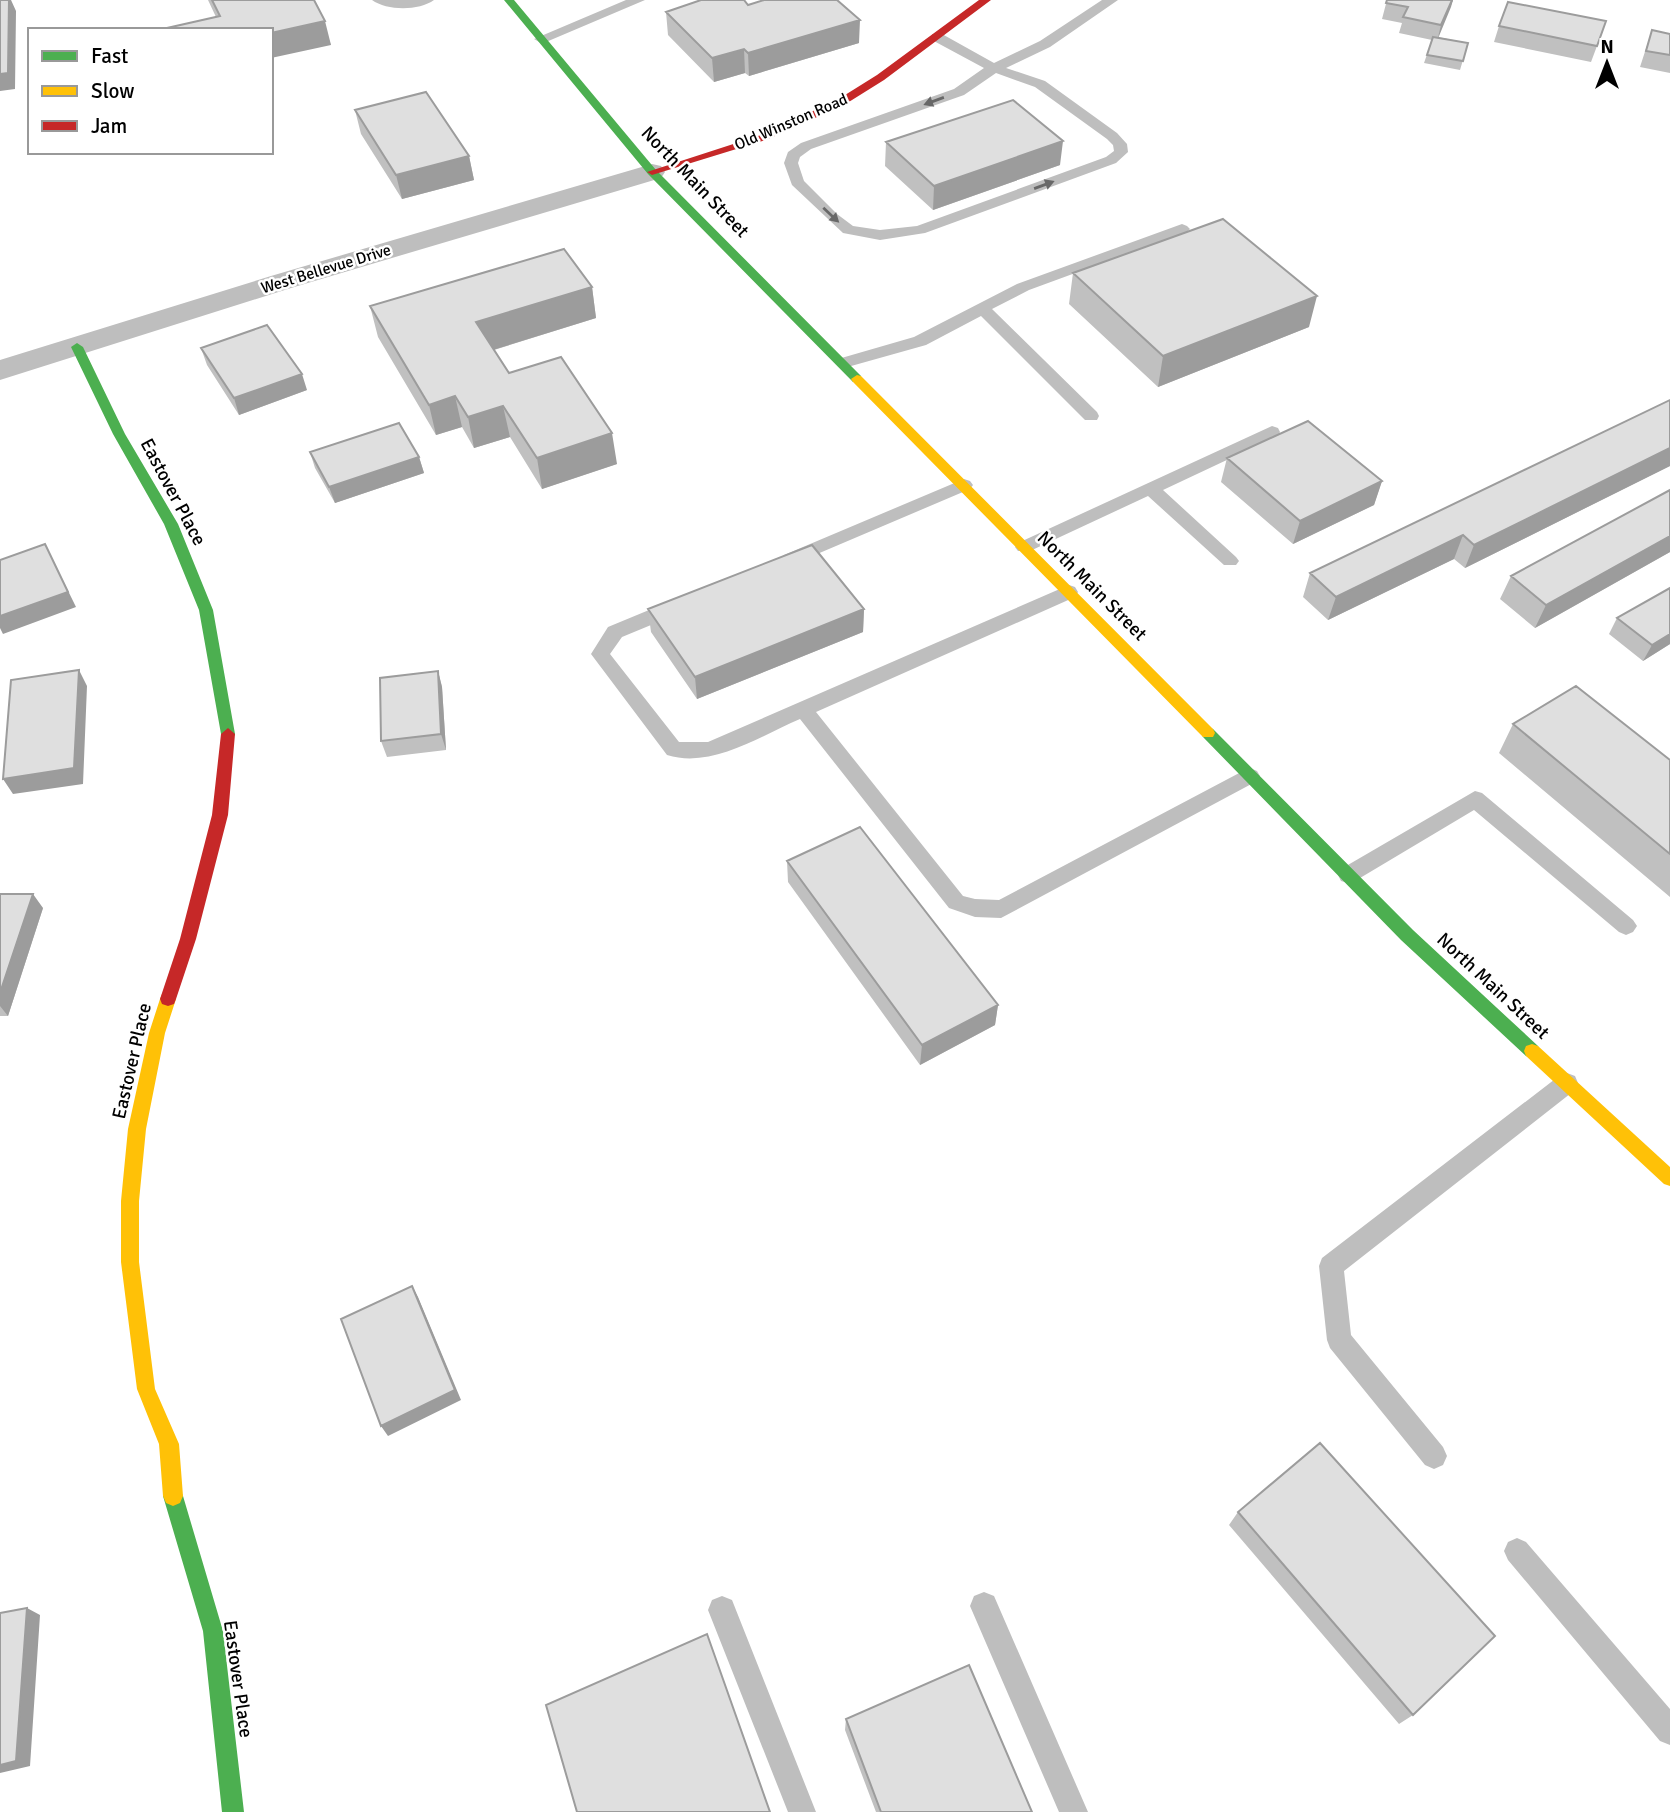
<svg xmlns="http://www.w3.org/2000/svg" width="1670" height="1812" font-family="Signika,sans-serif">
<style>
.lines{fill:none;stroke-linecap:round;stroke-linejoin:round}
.lane{fill:#bebebe;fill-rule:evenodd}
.street{fill:#bebebe;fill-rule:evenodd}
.fast{fill:#4caf50;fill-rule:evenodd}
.slow{fill:#ffc107;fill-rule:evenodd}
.jam{fill:#c62828;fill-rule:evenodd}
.wall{fill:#c0c0c0}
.shaded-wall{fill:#9c9c9c}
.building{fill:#dfdfdf;stroke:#9c9c9c;stroke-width:2}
.oneway{fill:#686868}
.labels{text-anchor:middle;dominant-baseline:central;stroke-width:5;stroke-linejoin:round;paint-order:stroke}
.far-street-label{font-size:16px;fill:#000;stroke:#fff}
.street-label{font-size:19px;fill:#000;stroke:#fff}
</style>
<rect width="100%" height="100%" fill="#fff"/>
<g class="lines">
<path class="lane" d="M372 0H434C419 11 387 11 372 0Z
M626 0H645L546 42 541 43 534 39Z
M1102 0H1118L1050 47 1006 68 1045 81 1117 133 1127 144 1128 152 1116 163 925 233 880 240 843 233 792 185 784 163 788 152 801 143 954 89 984 68 932 40V34H942L994 63 1040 41ZM996 73 1035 87 1107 139 1113 145 1114 151 1106 157 917 226 880 230 853 226 837 214 804 181 798 163 800 157 811 149 964 95Z
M1182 224 1187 226 1190 229 1187 232 1029 290 992 309 1097 412 1099 416 1097 420H1085L981 316 926 345 844 368 836 363 838 359 914 337 1017 284Z
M1272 426 1278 428 1280 432 1278 436 1163 490 1236 557 1239 561 1236 565H1224L1148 496 1030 551H1018L1015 547 1018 543Z
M964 479 970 481 973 485 970 489 796 563H784L781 559 784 555Z
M1069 585 1075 587 1078 592 1075 597 816 712 963 896 975 899 999 900 1243 771 1250 768 1257 771 1260 776 1257 781 1001 918 975 917 949 908 800 719C760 736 712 769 667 755L591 654 608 627 666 603H680L682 608 680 613 622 637 610 654 679 742H708Z
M1475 791 1482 793 1633 920 1637 926 1633 932 1626 935 1619 932 1474 810 1355 881 1348 883 1341 881 1338 875 1341 869Z
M1567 1073 1575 1076 1578 1083 1575 1090 1344 1271 1351 1335 1443 1447 1447 1456 1443 1465 1434 1469 1425 1465 1330 1348 1327 1340 1319 1266 1322 1258 1559 1076Z
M1517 1538 1526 1542 1670 1709V1745L1660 1741 1508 1560 1504 1551 1508 1542Z
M984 1592 994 1596 1088 1812H1059L970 1606 974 1596Z
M722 1596 732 1600 816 1812H788L708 1610 712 1600Z"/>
<path class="street" d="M652 164 661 166 665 172 661 178 291 288 0 380V360L271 276Z"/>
<path class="fast" d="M504 0H514L656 170 861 376V382H853L648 174Z
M77 343 83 347 125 434 178 524 213 610 235 734 233 738H223L221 734 199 610 164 524 113 434 71 347Z
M1208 727 1213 729 1413 930 1538 1046 1540 1051 1538 1056 1532 1058 1526 1056 1401 940 1203 737 1201 733Z
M173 1486 180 1489 183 1496 223 1631 244 1812H222L203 1631 163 1496 166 1489Z"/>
<path class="slow" d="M857 375 861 376 1213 729 1215 733 1213 737H1203L853 382 851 379Z
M168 992 174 994 176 999 165 1033 146 1129 139 1201V1262L155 1389 179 1444 183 1496 180 1503 173 1506 166 1503 163 1496 159 1444 137 1389 121 1262V1201L128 1129 149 1033 160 999 162 994Z
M1532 1044 1538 1046 1670 1167V1186L1664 1184 1526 1056 1524 1051 1526 1046Z"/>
<path class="jam" d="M979 0H991L884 80 844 105 766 140 652 175 647 172 758 136 837 100 877 75Z
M228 728 235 734 228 815 196 939 176 999 174 1004 168 1006 162 1004 160 999 180 939 212 815 221 734Z"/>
</g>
<path class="wall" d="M208 0H314L331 45 216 17Z
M1387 0H1453L1438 37 1468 43 1460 70 1424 63 1432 40 1399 33 1402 23 1382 19Z
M748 5 859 43 749 76 745 73 714 82 668 35 666 12Z
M1499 26 1597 46 1591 62 1494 42Z
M1652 30 1670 34V73L1640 67Z
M355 110 469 156 474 180 402 199 361 134Z
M886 142 1060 165 933 210 885 166Z
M1073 273 1309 327 1158 387 1069 304Z
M592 287 596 318 494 350 509 373 617 464 542 489 510 437 474 448 462 427 436 435 378 337 370 306Z
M201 348 307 390 239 415 207 365Z
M1670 400V466L1465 568 1454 559 1328 620 1303 597 1310 573Z
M310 452 419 457 424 473 335 503 315 468Z
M1227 458 1382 481 1374 505 1293 544 1221 482Z
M1670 490V552L1535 628 1500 599 1511 576Z
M648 609H864L863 632 697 699 651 632Z
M1617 618 1670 644 1643 661 1609 634Z
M438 671 442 687 446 750 387 757 381 741Z
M1513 724 1670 760V897L1499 753Z
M787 861 998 1005 995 1025 920 1065 788 882Z
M0 894 43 908 8 1016H0Z
M1238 1512 1413 1715 1399 1724 1229 1525Z
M846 1719 1032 1812H876L845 1730Z"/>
<path class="shaded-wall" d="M9 0H11L16 11 15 89 0 91V74Z
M1452 0H1453L1451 7 1437 41 1441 25Z
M860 20 859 43 749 76 748 53Z
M325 21 331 45 271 58V33Z
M744 49 745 73 714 82 712 58Z
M1063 141 1060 165 933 210 934 186Z
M469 156 474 180 402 199 396 175Z
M592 287 596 318 483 353 476 322Z
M1317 296 1309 327 1158 387 1163 356Z
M302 374 307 390 239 415 234 398Z
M455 396 462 427 436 435 429 405Z
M503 406 510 437 474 448 468 417Z
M612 433 617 464 542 489 537 458Z
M1670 448V466L1465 568 1474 545Z
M419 457 424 473 335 503 329 487Z
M1382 481 1374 505 1293 544 1300 521Z
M1463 535 1454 559 1328 620 1336 597Z
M1670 536V552L1535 628 1546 605Z
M45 544 76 607 3 634 0 628V616Z
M864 609 863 632 697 699 695 677Z
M1670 634V644L1643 661 1652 645Z
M79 670 87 686 83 784 13 794 3 779Z
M438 671 442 687 446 750 441 734Z
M33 894 43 908 8 1016 0 1006V993Z
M998 1005 995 1025 920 1065 922 1045Z
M412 1286 418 1297 461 1400 388 1436 381 1426Z
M27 1608 40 1615 30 1766 0 1773V1765Z"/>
<path class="building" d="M0 0H9L8 73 0 74Z
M212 0H314L325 21 271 33V30H158L220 16Z
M701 0H744L748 5 764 0H837L860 20 748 53 744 49 712 58 666 12Z
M1387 0H1452L1441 25 1403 17 1408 7 1386 3Z
M1508 2 1606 21 1597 46 1499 26Z
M1652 30 1670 34V55L1646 51Z
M1433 37 1468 43 1463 61 1427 55Z
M426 92 469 156 396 175 355 110Z
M1013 100 1063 141 934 186 886 142Z
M1223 219 1317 296 1163 356 1073 273Z
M564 249 592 287 476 322 509 373 561 357 612 433 537 458 503 406 468 417 455 396 429 405 370 306Z
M267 325 302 374 234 398 201 348Z
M1670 400V448L1474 545 1463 535 1336 597 1310 573Z
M1308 421 1382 481 1300 521 1227 458Z
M399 423 419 457 329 487 310 452Z
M1670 490V536L1546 605 1511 576Z
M45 544 68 592 0 616V560Z
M812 545 864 609 695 677 648 609Z
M1670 588V634L1652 645 1617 618Z
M79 670 74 768 3 779 11 680Z
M438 671 441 734 381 741 380 678Z
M1576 686 1670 760V854L1513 724Z
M860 827 998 1005 922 1045 787 861Z
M0 894H33L0 993Z
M412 1286 455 1390 381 1426 341 1319Z
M1320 1443 1495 1636 1413 1715 1238 1512Z
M27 1608 16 1761 0 1765V1613Z
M707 1634 770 1812H577L546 1705Z
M969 1665 1032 1812H881L846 1719Z"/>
<defs><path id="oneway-solid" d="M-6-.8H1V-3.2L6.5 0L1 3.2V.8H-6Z" transform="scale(1.75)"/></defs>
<g class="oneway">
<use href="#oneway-solid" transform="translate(934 101) rotate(160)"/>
<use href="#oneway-solid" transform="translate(1044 185) rotate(-20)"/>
<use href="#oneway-solid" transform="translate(831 215) rotate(43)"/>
</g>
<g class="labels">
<g class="far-street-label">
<text transform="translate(791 122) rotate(-23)">Old Winston Road</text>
<text transform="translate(326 269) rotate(-17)">West Bellevue Drive</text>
</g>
<g class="street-label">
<text transform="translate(695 182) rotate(46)">North Main Street</text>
<text transform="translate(173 492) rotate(62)">Eastover Place</text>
<text transform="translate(1092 586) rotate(45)">North Main Street</text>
<text transform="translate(1493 986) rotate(43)">North Main Street</text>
<text transform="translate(132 1061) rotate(-77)">Eastover Place</text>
<text transform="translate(238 1679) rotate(82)">Eastover Place</text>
</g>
</g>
<rect x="28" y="28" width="245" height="126" fill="#ffffff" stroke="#999999" stroke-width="2"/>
<rect x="42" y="51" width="35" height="10" fill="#4caf50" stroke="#999999" stroke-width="2"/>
<text x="91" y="63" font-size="21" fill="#000000">Fast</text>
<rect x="42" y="86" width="35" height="10" fill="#ffc107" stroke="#999999" stroke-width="2"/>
<text x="91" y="98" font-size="21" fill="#000000">Slow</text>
<rect x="42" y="121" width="35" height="10" fill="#c62828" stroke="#999999" stroke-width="2"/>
<text x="91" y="133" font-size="21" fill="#000000">Jam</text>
<g transform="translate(1607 63)" stroke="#ffffff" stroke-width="5" paint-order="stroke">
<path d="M0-5L12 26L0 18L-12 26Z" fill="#000000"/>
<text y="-10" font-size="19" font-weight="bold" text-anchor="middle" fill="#000000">N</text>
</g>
</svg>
